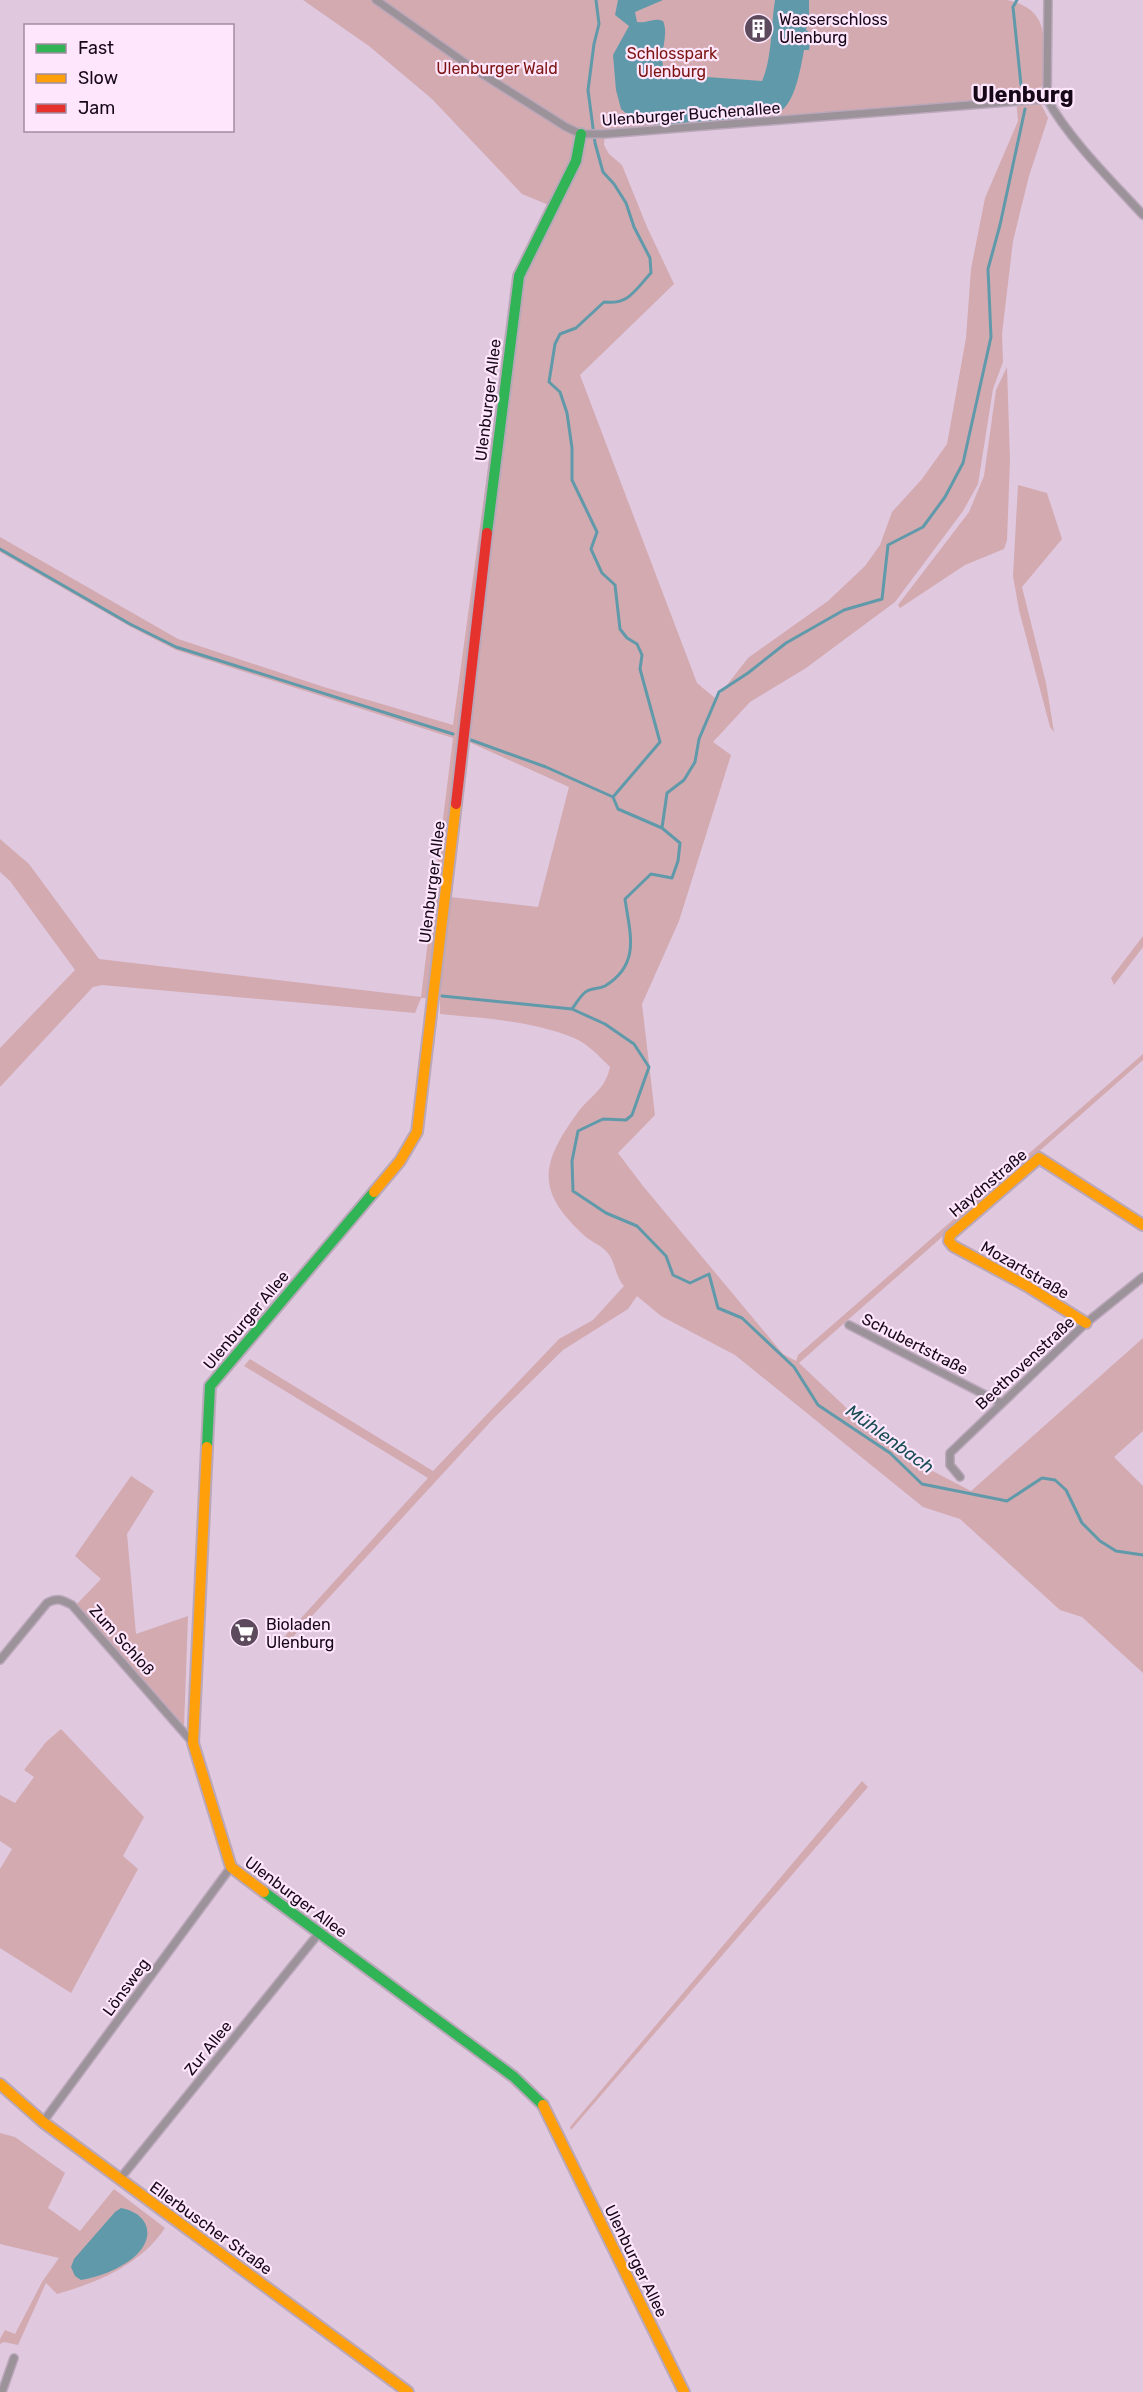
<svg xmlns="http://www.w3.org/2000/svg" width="1143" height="2392" font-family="Rubik,sans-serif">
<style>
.green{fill:#d2aab0;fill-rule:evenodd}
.water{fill:#609aaa}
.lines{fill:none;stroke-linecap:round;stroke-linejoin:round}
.stream{stroke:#609aaa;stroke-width:3}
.street-casing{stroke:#baa7b9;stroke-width:10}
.fast-casing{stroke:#baa7b9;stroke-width:14}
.slow-casing{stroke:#baa7b9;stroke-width:14}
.jam-casing{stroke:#baa7b9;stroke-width:14}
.street{stroke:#9b929a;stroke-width:7}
.fast{stroke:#30b455;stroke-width:10}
.slow{stroke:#ff9f0a;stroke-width:10}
.jam{stroke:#e5322d;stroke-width:10}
.labels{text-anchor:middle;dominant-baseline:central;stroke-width:4.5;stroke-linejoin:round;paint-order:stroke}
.poi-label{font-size:16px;fill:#170817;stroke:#fee6fd;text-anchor:start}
.park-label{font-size:16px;fill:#7c1511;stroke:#fee6fd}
.street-label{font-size:16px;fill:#170817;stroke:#fee6fd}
.water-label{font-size:18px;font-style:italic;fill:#184c53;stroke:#fee6fd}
.district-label{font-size:22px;font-weight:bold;fill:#170817;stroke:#fee6fd}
</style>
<rect width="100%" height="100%" fill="#e0c8df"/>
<path class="green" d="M303 0H1007C1054 10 1043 44 1043 83L1040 90 1030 96 1041 104 1048 118 1029 176 1013 241 1002 334 1003 362 993 389 978 484 963 511 895 602 806 668 750 702 713 742 731 755 679 921 642 1004 655 1115 618 1153 643 1186 783 1354 796 1361 798 1355 1143 1054V1060L799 1363 855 1416 875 1424 921 1465 971 1491 1143 1338V1431L1114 1457 1143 1486V1673L1082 1617 1060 1610 960 1519 923 1507 735 1355 661 1316 637 1296 628 1309 563 1350 493 1419 290 1640 284 1637 428 1478 244 1366 250 1359 433 1471 559 1339 593 1320 624 1286C614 1275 616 1260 605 1250 600 1245 592 1242 586 1237 537 1193 539 1166 576 1115 589 1096 605 1091 610 1067 599 1056 588 1044 574 1038 534 1021 482 1018 440 1014V999L421 998 415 1013 102 985 93 987 0 1087V1048L75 970 10 881 0 872V839L29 864 99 959 421 997 453 738 176 650 129 626 0 552V537L178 639 324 687 453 725 514 275 551 206 522 194 432 99 369 46ZM1016 98 1018 121 985 198 971 269 966 338 947 444 922 479 892 512 880 545 865 566 828 601 748 658 716 699 697 683 580 375 674 284 647 227 622 165 609 154 604 145 605 129ZM469 742 569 787 538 907 450 897Z
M1007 367 1010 460 1007 540 1004 549 965 565 900 608 898 605 969 512 984 476 996 390Z
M1018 485 1047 493 1062 539 1022 587 1046 683 1054 732 1050 727 1019 610 1013 576Z
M1143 936V947L1114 985 1111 978Z
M131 1476 154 1491 127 1534 136 1634 188 1616 184 1727 76 1605 101 1579 75 1556Z
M61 1729 144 1817 123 1856 138 1869 71 1993 0 1948V1869L12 1849 0 1841V1795L15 1803 34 1777 24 1770 46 1742Z
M862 1781 868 1787 571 2130 570 2127Z
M0 2133 15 2137 65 2173 48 2208 80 2231 114 2189 165 2228C140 2265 99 2282 57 2294L46 2283 18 2345 4 2342 0 2344V2339L5 2330 15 2334 42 2282 59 2258 0 2244Z"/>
<path class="water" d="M618 0H663L635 12 637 22C647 24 653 17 663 21 670 37 657 54 665 72L679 75 762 81C772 59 771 25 775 0H809V15L806 30 811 33 809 50H804C801 66 796 99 782 110 771 118 662 126 644 124 636 123 627 114 621 109L616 90 613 55 629 26 615 15Z
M121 2208C151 2214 156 2239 133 2258 118 2270 98 2277 81 2280L75 2276 71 2267 74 2259 115 2212Z"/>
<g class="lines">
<path class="stream" d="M596 0 599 24 594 44 588 90 595 143 603 172 614 184 626 203 634 227 650 258 651 273C635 290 629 305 604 302L576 328 560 334 555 344 549 382 560 392 567 413 572 448V480L597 532 591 549 602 573 615 585 620 629 627 638 637 644 642 655 640 669 660 742 613 797 618 809 662 828 680 843 678 861 672 878 651 874 625 899C630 934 641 964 605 986 599 989 592 988 587 991 581 994 576 1004 572 1009L605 1024 634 1044 649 1067 632 1115 626 1120 603 1119 578 1131 572 1161 573 1191 606 1213 637 1226 666 1256 673 1275 690 1283 709 1274 718 1308 742 1318 794 1367 818 1405 890 1453 922 1484 1007 1501 1042 1478 1055 1480 1066 1490 1082 1523 1100 1541 1116 1551 1143 1555
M1017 0 1013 7 1021 85
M0 549 130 624 176 647 453 734
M471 740 546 767 613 797
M662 828 667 793 684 780 695 762 699 739 719 692 748 673 786 643 844 610 882 599 888 545 923 527 945 497 963 463 991 337 988 269 1000 225 1025 109
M442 996 572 1009"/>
<defs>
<path id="street" d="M376 0 471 67 566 127 581 134H604L1047 99
M1048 0 1047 99C1069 139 1112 181 1143 215
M849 1325 1001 1403
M960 1477 950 1465V1453L1086 1323 1143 1277
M0 1660 47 1603C57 1597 62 1600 72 1605L193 1743
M43 2122 231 1867
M119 2180 319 1933
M2 2392 14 2358"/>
<path id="fast" d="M487 533 519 276 576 161 581 134
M207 1447 210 1386 374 1192
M264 1892 514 2077 543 2105"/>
<path id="slow" d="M374 1192 400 1161 417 1132 456 804
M1086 1323 1027 1286 953 1246 949 1241 950 1235 1039 1158 1143 1225
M207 1447 193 1743 231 1867 264 1892
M0 2084 43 2122 408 2392
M543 2105 684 2392"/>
<path id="jam" d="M456 804 487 533"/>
</defs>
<use href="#street" class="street-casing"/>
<use href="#fast" class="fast-casing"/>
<use href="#slow" class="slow-casing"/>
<use href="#jam" class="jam-casing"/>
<use href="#street" class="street"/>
<use href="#fast" class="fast"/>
<use href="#slow" class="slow"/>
<use href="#jam" class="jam"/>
</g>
<defs>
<symbol id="building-disc" viewBox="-11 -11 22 22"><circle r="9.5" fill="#5d4b5d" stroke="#fee6fd"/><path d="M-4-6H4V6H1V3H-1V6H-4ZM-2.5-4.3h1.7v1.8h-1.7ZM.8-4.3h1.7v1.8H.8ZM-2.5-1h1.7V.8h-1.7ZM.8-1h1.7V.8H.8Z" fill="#fff"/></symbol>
<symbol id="supermarket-disc" viewBox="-11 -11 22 22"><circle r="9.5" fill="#5d4b5d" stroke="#fee6fd"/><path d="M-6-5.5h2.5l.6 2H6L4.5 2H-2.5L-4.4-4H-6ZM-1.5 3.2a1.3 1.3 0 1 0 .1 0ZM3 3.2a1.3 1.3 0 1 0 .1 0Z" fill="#fff"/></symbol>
</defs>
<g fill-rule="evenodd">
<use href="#building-disc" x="742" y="12" width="33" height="33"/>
<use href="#supermarket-disc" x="228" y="1616" width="33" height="33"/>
</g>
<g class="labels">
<g class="poi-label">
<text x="779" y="19">Wasserschloss<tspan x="779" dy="18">Ulenburg</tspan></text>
<text x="266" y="1624">Bioladen<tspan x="266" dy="18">Ulenburg</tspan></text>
</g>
<g class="park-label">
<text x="672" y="53">Schlosspark<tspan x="672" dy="18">Ulenburg</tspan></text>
<text x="497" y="68">Ulenburger Wald</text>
</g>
<g class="street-label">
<text transform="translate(691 114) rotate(-4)">Ulenburger Buchenallee</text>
<text transform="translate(488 400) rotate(-83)">Ulenburger Allee</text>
<text transform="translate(432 882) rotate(-83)">Ulenburger Allee</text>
<text transform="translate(988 1183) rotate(-40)">Haydnstraße</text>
<text transform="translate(1025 1270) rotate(30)">Mozartstraße</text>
<text transform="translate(246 1320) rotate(-50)">Ulenburger Allee</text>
<text transform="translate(915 1344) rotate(27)">Schubertstraße</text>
<text transform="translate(1025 1363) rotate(-43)">Beethovenstraße</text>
<text transform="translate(122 1640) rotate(48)">Zum Schloß</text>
<text transform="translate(296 1897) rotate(37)">Ulenburger Allee</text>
<text transform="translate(126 1987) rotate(-54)">Lönsweg</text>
<text transform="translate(208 2048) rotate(-51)">Zur Allee</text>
<text transform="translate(211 2228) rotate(36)">Ellerbuscher Straße</text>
<text transform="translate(636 2261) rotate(64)">Ulenburger Allee</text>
</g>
<g class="water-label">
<text transform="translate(890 1439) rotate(36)">Mühlenbach</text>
</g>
<g class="district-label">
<text x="1023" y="94">Ulenburg</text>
</g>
</g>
<rect x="24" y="24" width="210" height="108" fill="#fee6fd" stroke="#a28da1" stroke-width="1.5"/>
<rect x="36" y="44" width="30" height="9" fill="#30b455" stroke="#a28da1" stroke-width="1.5"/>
<text x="78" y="54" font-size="18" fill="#170817">Fast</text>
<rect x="36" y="74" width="30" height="9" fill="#ff9f0a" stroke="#a28da1" stroke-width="1.5"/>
<text x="78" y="84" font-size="18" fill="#170817">Slow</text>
<rect x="36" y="104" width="30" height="9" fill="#e5322d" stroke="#a28da1" stroke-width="1.5"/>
<text x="78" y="114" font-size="18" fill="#170817">Jam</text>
</svg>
